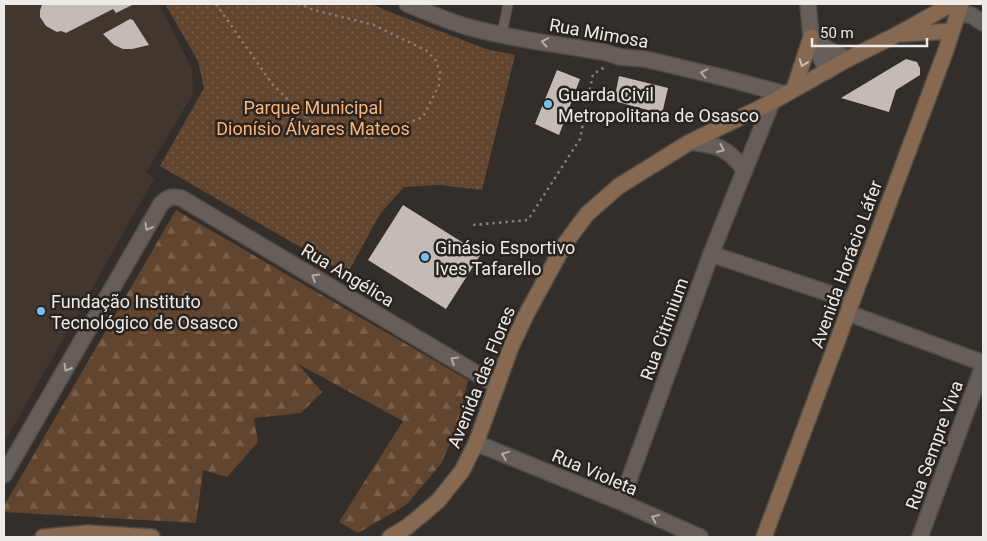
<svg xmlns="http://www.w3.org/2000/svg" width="987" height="541" font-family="Roboto,sans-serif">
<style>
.built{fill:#42372f}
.forest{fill:url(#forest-firs)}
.park{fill:url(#park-dots)}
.building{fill:#c3bcb6}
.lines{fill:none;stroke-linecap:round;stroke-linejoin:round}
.lane-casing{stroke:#524d49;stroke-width:11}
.street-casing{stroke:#524d49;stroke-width:18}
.secondary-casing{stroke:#524d49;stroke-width:18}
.path{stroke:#837e7a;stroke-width:2.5;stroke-dasharray:2.5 4;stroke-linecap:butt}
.lane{stroke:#655e59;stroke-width:9}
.street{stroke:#655e59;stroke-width:15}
.secondary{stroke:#866950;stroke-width:15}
.oneway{stroke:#b0aba7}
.oneway2{stroke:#cabdb2}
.poi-dot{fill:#73c1f5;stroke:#2a2420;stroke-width:2}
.labels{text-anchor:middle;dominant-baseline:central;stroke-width:5;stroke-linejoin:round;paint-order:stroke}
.street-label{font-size:18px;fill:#eeeae7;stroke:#2a2420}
.poi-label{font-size:18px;fill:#eeeae7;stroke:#2a2420;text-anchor:start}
.park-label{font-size:18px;fill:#feb477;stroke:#2a2420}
</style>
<defs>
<pattern id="forest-firs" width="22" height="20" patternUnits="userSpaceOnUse" patternTransform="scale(1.25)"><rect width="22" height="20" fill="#62452e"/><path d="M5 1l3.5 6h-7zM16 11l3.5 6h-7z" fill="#79604c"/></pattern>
<pattern id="park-dots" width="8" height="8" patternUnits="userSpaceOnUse" patternTransform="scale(1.25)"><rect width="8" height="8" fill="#62452e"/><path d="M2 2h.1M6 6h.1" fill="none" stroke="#79604c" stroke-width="1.8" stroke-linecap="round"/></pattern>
</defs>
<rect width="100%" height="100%" fill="#342e2a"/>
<path class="built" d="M4 4H159L192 69 193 94 146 172 154 179 4 443Z"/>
<path class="forest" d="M176 210 468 380 458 425 441 464 406 505 358 533 339 522 403 421 298 364 322 392 301 413 254 418 258 442 227 477 203 470 196 523 4 512V506Z"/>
<path class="park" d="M165 4H372L385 10 486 49 515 55 482 190 439 185 404 187 380 214 347 274 160 166 204 88 198 61Z"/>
<path class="building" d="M42 4H134L116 13 113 9 66 33 61 31 57 32 46 26 40 17V11Z
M130 19 133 20 149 45 132 49H123L114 45 103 34Z
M906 59 917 62 920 68V75L896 90 889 112 841 98Z
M557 70 580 79 559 135 535 124Z
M619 76 668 88 662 114 614 101Z
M403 205 481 254 446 309 368 260Z"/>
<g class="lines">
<defs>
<path id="lane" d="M502 34 508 4"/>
<path id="street" d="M407 4C427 12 447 21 468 27 513 39 559 45 604 52L620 57 645 59 725 78 785 94
M808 4 811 37 827 71
M958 14 971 15 983 23
M812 38 827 49 848 59
M690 142C718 145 726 147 744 169
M711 254 852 301
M848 313 983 363
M476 443 621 502 700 537
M4 475 161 204C169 197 170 196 181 198L496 385
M621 502 711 254 772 102
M920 537 983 366"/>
<path id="secondary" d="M902 34 952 31
M794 89 811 37
M43 537 88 533 152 537
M390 537 407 527 438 501 462 471 476 443 511 347 526 315 564 245 587 214 619 186 690 142 772 102 848 59 898 34 952 4
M764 537 946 50 961 4"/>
</defs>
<use href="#lane" class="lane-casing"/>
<use href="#street" class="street-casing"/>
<use href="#secondary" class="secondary-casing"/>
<path class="path" d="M216 4 273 85 316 127 370 138 423 117 439 85 440 72 436 61 427 51 374 25 314 10 299 4
M473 225 528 220 580 139 593 74 605 67"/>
<use href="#lane" class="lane"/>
<use href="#street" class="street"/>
<use href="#secondary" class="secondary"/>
</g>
<defs><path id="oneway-chevron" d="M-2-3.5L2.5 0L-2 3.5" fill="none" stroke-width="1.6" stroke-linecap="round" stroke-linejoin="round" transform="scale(1.25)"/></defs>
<g class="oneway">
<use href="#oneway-chevron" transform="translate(545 42) rotate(-170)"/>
<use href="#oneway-chevron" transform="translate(704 73) rotate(-167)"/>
<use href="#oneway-chevron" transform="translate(721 149) rotate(23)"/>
<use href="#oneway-chevron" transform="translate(148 227) rotate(120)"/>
<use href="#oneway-chevron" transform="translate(315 277) rotate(-149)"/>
<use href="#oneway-chevron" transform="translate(454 360) rotate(-149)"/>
<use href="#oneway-chevron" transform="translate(67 368) rotate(120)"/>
<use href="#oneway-chevron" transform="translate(505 455) rotate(-158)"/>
<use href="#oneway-chevron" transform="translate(655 518) rotate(-156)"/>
</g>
<use class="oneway2" href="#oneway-chevron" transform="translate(803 63) rotate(110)"/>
<g class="poi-dot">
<circle cx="548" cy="104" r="5"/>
<circle cx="425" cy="257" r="5"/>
<circle cx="41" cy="311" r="5"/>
</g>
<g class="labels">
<g class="street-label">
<text transform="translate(599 33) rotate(10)">Rua Mimosa</text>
<text transform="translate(846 264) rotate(-70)">Avenida Horácio Láfer</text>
<text transform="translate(348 275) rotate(31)">Rua Angélica</text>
<text transform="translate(664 329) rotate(-70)">Rua Citrinium</text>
<text transform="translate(481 377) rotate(-68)">Avenida das Flores</text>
<text transform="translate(934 445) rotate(-70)">Rua Sempre Viva</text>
<text transform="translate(595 472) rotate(23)">Rua Violeta</text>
</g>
<g class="poi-label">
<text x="558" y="94">Guarda Civil<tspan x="558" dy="21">Metropolitana de Osasco</tspan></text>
<text x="435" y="247">Ginásio Esportivo<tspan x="435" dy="21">Ives Tafarello</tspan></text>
<text x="51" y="301">Fundação Instituto<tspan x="51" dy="21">Tecnológico de Osasco</tspan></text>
</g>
<g class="park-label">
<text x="313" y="107">Parque Municipal<tspan x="313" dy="21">Dionísio Álvares Mateos</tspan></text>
</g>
</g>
<rect width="987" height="541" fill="none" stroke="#eeeae7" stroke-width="10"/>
<path d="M812 38v8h115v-8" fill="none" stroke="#eeeae7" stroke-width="2.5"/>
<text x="820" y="38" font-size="15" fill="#eeeae7" stroke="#2a2420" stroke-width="4" paint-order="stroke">50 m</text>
</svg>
